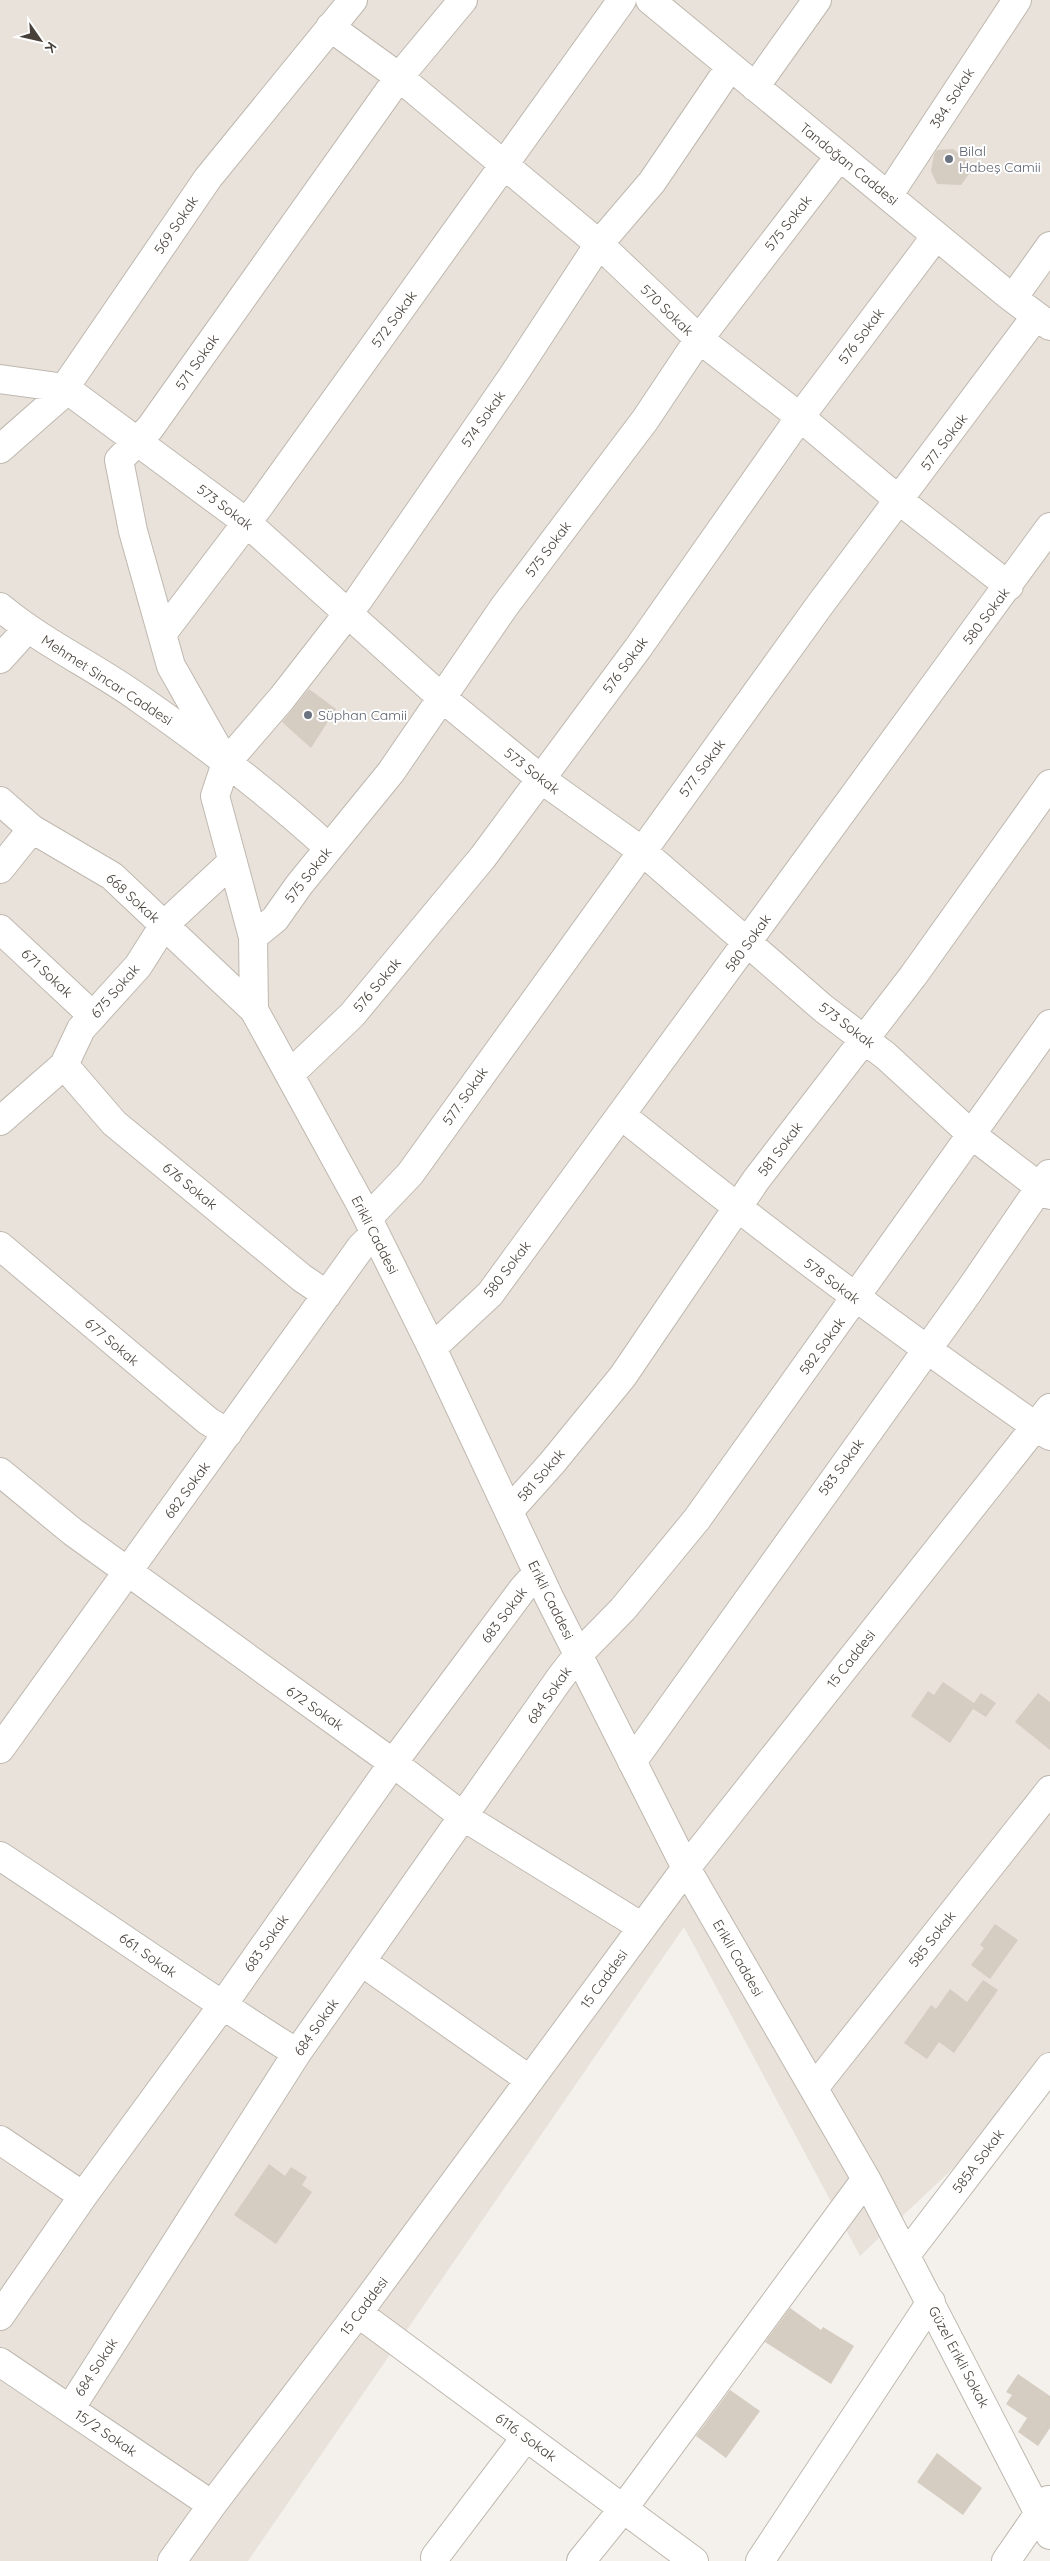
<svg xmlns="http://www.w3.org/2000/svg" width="1050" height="2561" font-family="Quicksand,sans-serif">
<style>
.residential{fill:#e8e2db}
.building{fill:#d5ccc2}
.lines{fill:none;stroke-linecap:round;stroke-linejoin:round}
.minor-casing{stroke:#bfb8af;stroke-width:30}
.minor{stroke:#fff;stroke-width:28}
.worship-dot{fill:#6b7280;stroke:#fff;stroke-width:2}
.labels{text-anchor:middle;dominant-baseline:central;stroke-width:4;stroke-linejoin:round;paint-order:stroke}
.street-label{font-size:14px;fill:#48413a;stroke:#fff}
.worship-label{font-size:14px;fill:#5b616d;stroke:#fff;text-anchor:start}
</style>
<rect width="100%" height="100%" fill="#f4f1ec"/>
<path class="residential" d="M0 0H1050V2077L860 2256 684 1927 248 2561H0Z"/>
<path class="building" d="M953 149 974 167 961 185 937 184 931 171 934 155 937 150Z
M309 689 336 709 311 748 282 722Z
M943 1682 974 1703 981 1693 996 1703 986 1717 973 1709 950 1743 911 1716 928 1691 934 1695Z
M1038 1693 1050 1702V1750L1015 1722Z
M995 1924 1018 1940 990 1979 971 1965 984 1948 980 1945Z
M983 1980 998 1990 954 2053 939 2042 927 2059 904 2043 931 2005 936 2009 950 1989 967 2002Z
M269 2164 285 2176 291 2167 307 2177 302 2185 312 2192 276 2244 234 2215Z
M790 2308 821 2330 823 2327 854 2346 831 2384 765 2342Z
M1018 2374 1050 2396V2428L1038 2446 1018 2432 1027 2418 1006 2404 1012 2395 1006 2392Z
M730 2390 760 2411 726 2458 696 2436Z
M937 2453 982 2488 963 2515 917 2482Z"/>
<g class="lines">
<defs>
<path id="minor" d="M650 0 1007 294 1050 326
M330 27 399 77 599 244 699 339 800 417 900 501 1009 586
M755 87 817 0
M888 196 1017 0
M1013 298 1050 246
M0 379 65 388 246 522 442 698 541 779 642 851 824 1009 886 1056 972 1135 1050 1195
M0 449 57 399 208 178 353 0
M0 607C43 643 94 666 140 699 206 745 270 794 329 848
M162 634 260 505 622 0
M0 659 27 629
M226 763 171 666 133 531 119 460 150 428 399 77 463 0
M0 801 32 829 112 876 254 1010 361 1205 432 1348 549 1597 686 1868 866 2179 1050 2535
M0 869 32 829
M0 929 93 1016
M253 937 275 919 299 885 391 772 504 607 645 420 699 339 839 157
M254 1010 253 937 215 796 226 763 282 698 359 599 512 377 599 244 652 182 730 67
M64 1065 114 1123 302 1278 327 1295
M290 1074 352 1015 483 857 638 648 800 417 936 236
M621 1115C761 1228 903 1335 1050 1436
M0 1121 64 1065 81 1029 138 966 164 925 232 862
M368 1218 410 1174 819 606 1036 316
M0 1246 208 1421 228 1433
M432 1348 490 1294 1050 527
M0 1472 73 1532 393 1763 464 1817 642 1927
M509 1511 552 1463 623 1376 756 1180 913 976 1050 784
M0 1749 361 1247 375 1233
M632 1762 969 1291 1049 1174
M0 1856C99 1921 196 1990 297 2053
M362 1962 530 2080
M814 2088 1050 1790
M0 2140 83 2196
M906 2255 1050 2067
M358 2313 694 2561
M0 2316 83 2196 222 2006 393 1763 522 1590 537 1573
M0 2362 212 2505
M70 2409 297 2053 560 1678 578 1655 623 1609 697 1519 1050 1024
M435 2557 526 2437
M172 2561 212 2505 358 2313 686 1868 1050 1408
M581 2561 623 2509 866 2179
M760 2561 931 2302
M1006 2561 1048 2500"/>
</defs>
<use href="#minor" class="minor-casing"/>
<use href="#minor" class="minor"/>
</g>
<g class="worship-dot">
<circle cx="949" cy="159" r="5"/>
<circle cx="308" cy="715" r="5"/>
</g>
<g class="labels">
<g class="street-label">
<text transform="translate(952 98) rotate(-57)">384. Sokak</text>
<text transform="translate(849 164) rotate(39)">Tandoğan Caddesi</text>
<text transform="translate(788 223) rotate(-52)">575 Sokak</text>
<text transform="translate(176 225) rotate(-56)">569 Sokak</text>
<text transform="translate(667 310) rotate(44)">570 Sokak</text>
<text transform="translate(394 319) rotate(-54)">572 Sokak</text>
<text transform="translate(861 336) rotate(-53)">576 Sokak</text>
<text transform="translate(197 362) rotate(-55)">571 Sokak</text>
<text transform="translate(483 419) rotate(-55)">574 Sokak</text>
<text transform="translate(944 442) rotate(-53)">577. Sokak</text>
<text transform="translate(225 507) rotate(37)">573 Sokak</text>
<text transform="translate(548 549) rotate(-53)">575 Sokak</text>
<text transform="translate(986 616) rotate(-53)">580 Sokak</text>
<text transform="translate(625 665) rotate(-54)">576 Sokak</text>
<text transform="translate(107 680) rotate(33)">Mehmet Sincar Caddesi</text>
<text transform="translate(702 768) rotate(-54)">577. Sokak</text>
<text transform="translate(532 771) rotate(38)">573 Sokak</text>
<text transform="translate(308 875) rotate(-52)">575 Sokak</text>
<text transform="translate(133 898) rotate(42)">668 Sokak</text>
<text transform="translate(748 943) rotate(-54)">580 Sokak</text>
<text transform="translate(47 973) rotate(43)">671 Sokak</text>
<text transform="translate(377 985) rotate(-50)">576 Sokak</text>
<text transform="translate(115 991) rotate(-49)">675 Sokak</text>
<text transform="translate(847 1025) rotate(37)">573 Sokak</text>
<text transform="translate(465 1096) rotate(-55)">577. Sokak</text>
<text transform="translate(780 1149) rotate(-53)">581 Sokak</text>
<text transform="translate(190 1186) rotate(39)">676 Sokak</text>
<text transform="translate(375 1235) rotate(63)">Erikli Caddesi</text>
<text transform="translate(507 1269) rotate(-52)">580 Sokak</text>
<text transform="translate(832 1281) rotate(37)">578 Sokak</text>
<text transform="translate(112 1342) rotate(40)">677 Sokak</text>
<text transform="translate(822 1346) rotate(-54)">582 Sokak</text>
<text transform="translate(841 1467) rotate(-54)">583 Sokak</text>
<text transform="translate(541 1475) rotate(-49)">581 Sokak</text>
<text transform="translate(187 1490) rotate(-54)">682 Sokak</text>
<text transform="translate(551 1600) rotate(64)">Erikli Caddesi</text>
<text transform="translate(504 1615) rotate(-53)">683 Sokak</text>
<text transform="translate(851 1659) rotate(-52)">15 Caddesi</text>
<text transform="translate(549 1695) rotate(-55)">684 Sokak</text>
<text transform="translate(315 1708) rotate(35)">672 Sokak</text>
<text transform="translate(932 1939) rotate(-52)">585 Sokak</text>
<text transform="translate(266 1943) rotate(-55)">683 Sokak</text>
<text transform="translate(148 1955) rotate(35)">661. Sokak</text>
<text transform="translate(738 1958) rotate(60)">Erikli Caddesi</text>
<text transform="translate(604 1979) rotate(-54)">15 Caddesi</text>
<text transform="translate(316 2027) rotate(-55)">684 Sokak</text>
<text transform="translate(978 2161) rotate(-53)">585A Sokak</text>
<text transform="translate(364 2306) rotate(-53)">15 Caddesi</text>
<text transform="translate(959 2357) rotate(62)">Güzel Erikli Sokak</text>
<text transform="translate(96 2367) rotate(-57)">684 Sokak</text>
<text transform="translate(106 2433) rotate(34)">15/2 Sokak</text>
<text transform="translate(526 2437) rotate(36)">6116. Sokak</text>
</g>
<g class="worship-label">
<text x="959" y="151">Bilal<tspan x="959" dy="16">Habeş Camii</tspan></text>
<text x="318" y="715">Süphan Camii</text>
</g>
</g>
<g transform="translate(40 40) rotate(124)" stroke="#ffffff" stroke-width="4" paint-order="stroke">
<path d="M0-4L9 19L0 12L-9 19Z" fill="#48413a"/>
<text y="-8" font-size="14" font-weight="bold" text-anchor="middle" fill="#48413a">K</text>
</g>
</svg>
